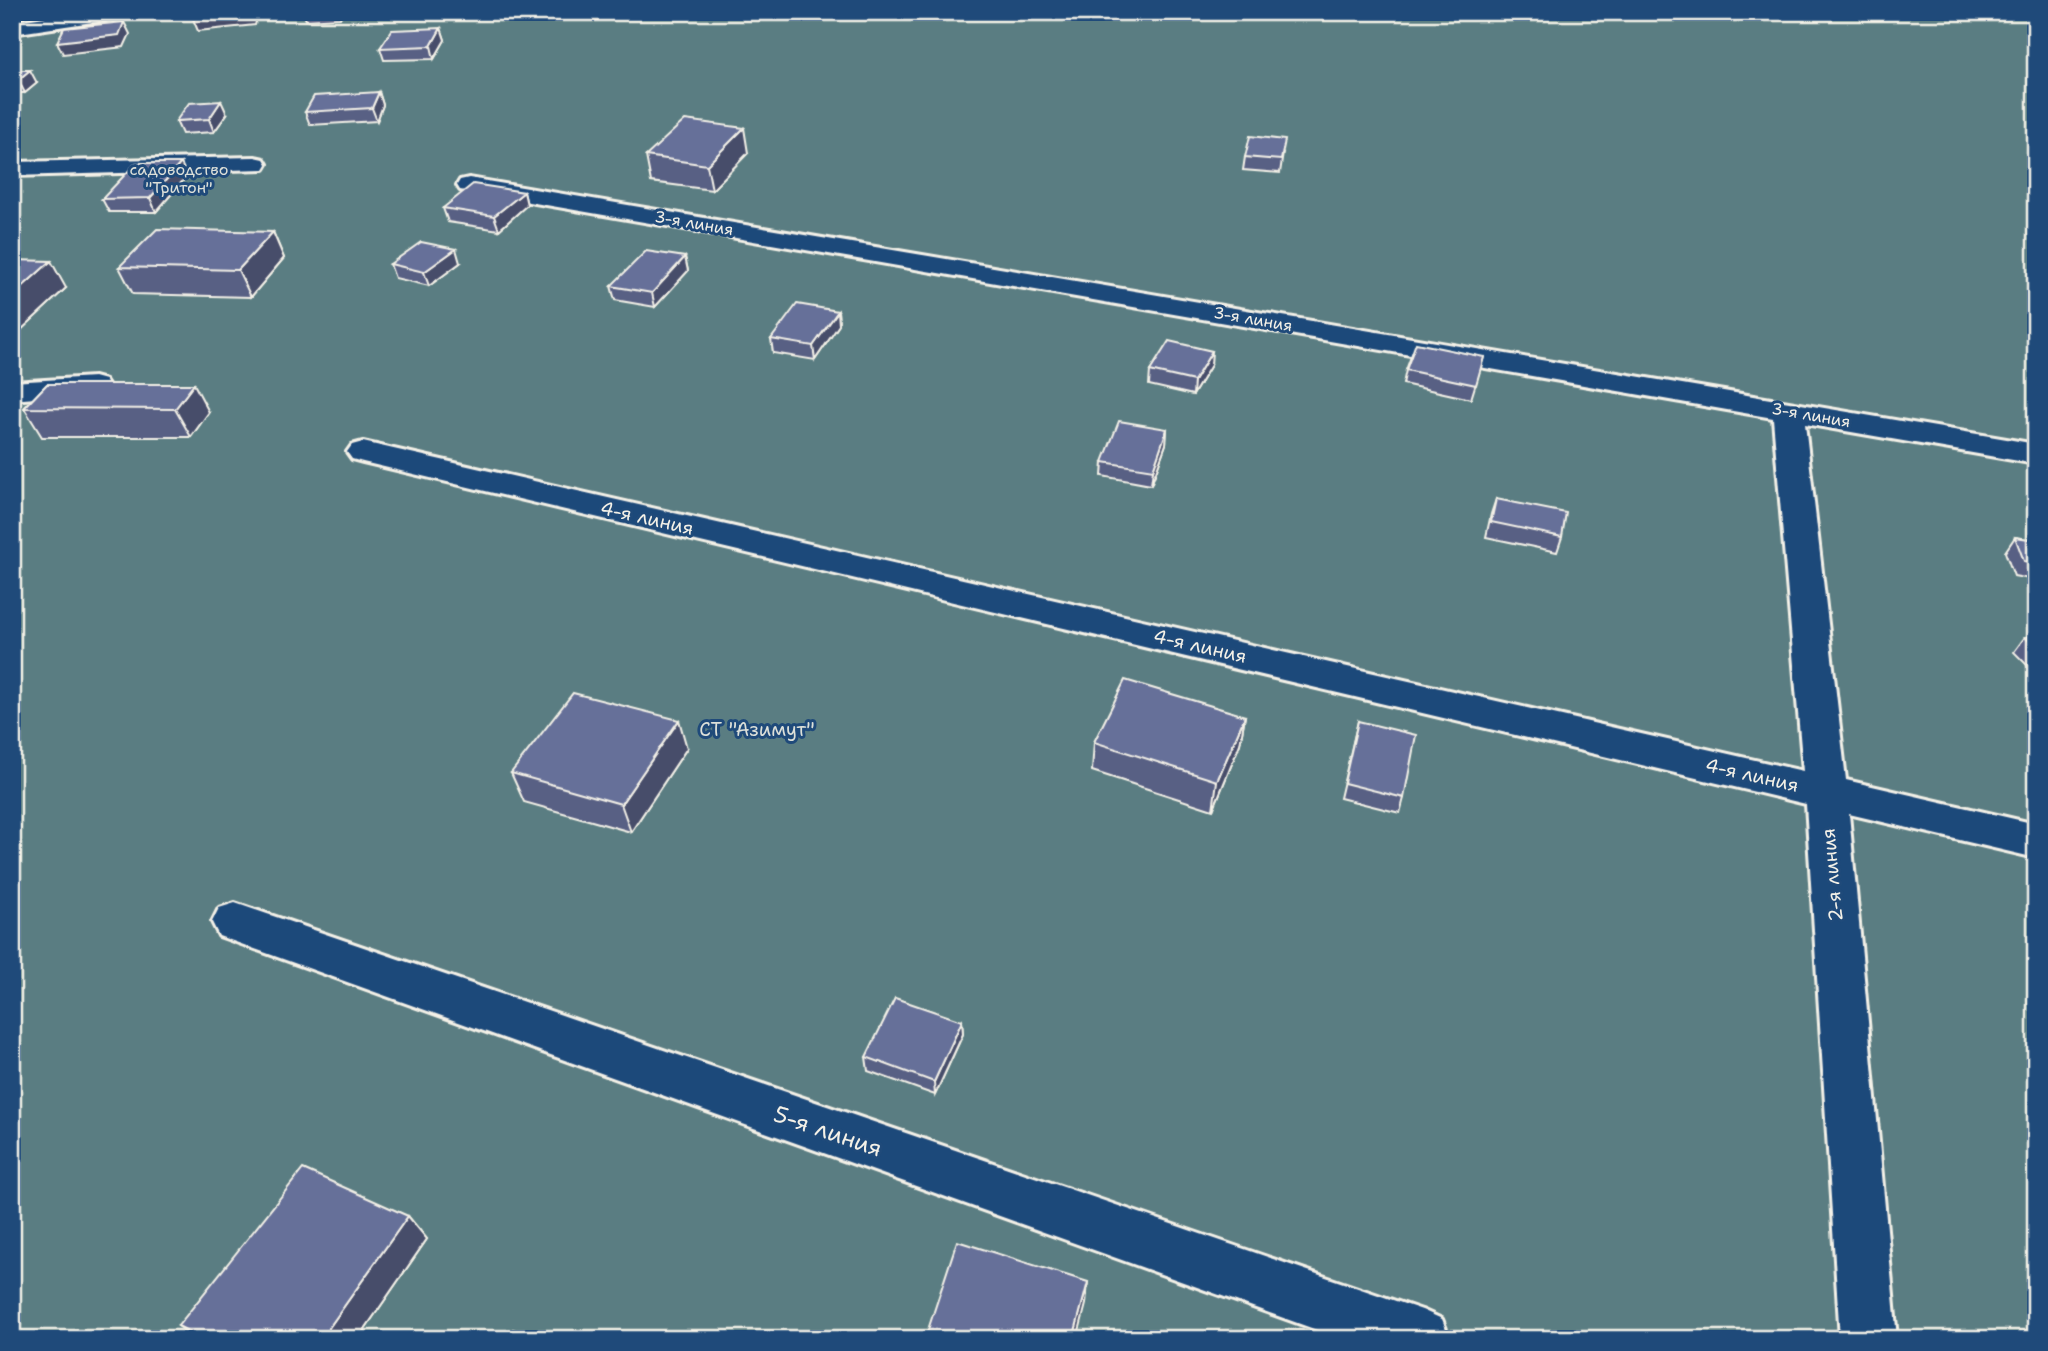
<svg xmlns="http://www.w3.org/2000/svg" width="2048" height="1351" font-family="'Shantell Sans',sans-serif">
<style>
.green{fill:#5a7d82;stroke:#a7b7b5;stroke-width:2}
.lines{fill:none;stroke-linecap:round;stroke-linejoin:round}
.minor-casing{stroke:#f4f1e8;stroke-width:6}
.minor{fill:#1f4a7a;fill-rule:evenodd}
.wall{fill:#586084;stroke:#f4f1e8;stroke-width:2}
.shaded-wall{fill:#474e6b;stroke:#f4f1e8;stroke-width:2}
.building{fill:#667099;stroke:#f4f1e8;stroke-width:2}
.labels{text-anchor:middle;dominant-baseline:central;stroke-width:6;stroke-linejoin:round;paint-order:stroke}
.far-park-label{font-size:16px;fill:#dde0d9;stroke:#1f4a7a}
.far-street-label{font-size:16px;fill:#f4f1e8;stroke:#1f4a7a}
.street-label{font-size:19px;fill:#f4f1e8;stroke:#1f4a7a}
.park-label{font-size:19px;fill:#dde0d9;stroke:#1f4a7a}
.near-street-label{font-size:23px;fill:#f4f1e8;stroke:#1f4a7a}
</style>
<rect width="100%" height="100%" fill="#325482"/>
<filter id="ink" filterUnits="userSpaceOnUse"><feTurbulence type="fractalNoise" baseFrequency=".0143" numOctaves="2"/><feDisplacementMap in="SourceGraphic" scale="14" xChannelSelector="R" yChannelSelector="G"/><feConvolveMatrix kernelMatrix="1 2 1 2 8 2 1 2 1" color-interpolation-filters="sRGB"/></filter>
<g filter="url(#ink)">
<path class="green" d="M12 12H2036V1339H12Z"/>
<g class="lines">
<defs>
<path id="minor" d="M77 12H129L119 18 12 34V22Z
M255 157 264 159 267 164 264 169 12 176V162Z
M469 178 2036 444V464L1805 424 1846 780 2036 824V858L1849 814 1897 1339H1840L1806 804 363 462 352 459 347 452 352 445 363 442 1803 771 1773 418 460 190 457 185 460 180Z
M94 377 105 380 109 386 105 392 12 400V382Z
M235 903 1422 1310 1442 1319 1450 1339H1342L219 936 212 922 219 908Z"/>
</defs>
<use href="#minor" class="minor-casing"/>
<use href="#minor" class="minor"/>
</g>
<path class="wall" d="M303 12H343L340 18 306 20Z
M441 28 445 40 434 59 384 60 380 48Z
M12 70 37 83 25 93H12Z
M379 92 383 105 377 121 310 125 305 112Z
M227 114 214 132 182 134 176 121Z
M748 153 712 190 651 182 646 156Z
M1283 153 1280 173 1243 170 1245 157Z
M187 176 156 212H109L102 199Z
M524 192 527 205 499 230 448 222 443 208Z
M273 232 284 258 251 297 133 294 119 267Z
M685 257 688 271 655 307 615 300 611 286Z
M12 260 66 288 20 331H12Z
M460 263 429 286 395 278 390 264Z
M838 311 839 325 815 360 773 353 771 339Z
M1484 357 1471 399 1403 384 1406 370Z
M1211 365 1193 395 1149 385 1150 371Z
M47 384 209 412 191 437H42L24 408Z
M1167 429 1166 444 1151 485 1102 476 1103 462Z
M1496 499 1562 537 1557 552 1486 537 1491 514Z
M2015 537 2036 540V580L2014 576 2005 552Z
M2036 636V674L2014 652 2025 637Z
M1245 716 1240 744 1213 810 1092 771 1094 742Z
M1358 721 1404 798 1400 813 1340 798Z
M687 748 631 832 524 802 511 773Z
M962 1021 963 1034 935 1095 868 1071 866 1057Z
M408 1216 427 1239 358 1339H195L178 1326Z"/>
<path class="shaded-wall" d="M251 12H259L255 25 198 31 193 19Z
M124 22 130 34 124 47 63 54 57 42Z
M441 28 445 40 434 59 431 46Z
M30 70 37 83 25 93 18 80Z
M379 92 383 105 377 121 372 108Z
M221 101 227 114 214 132 209 119Z
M744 128 748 153 712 190 707 165Z
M181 163 187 176 156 212 150 198Z
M524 192 527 205 499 230 494 216Z
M273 232 284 258 251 297 238 270Z
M456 249 460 263 429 286 424 272Z
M685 257 688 271 655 307 652 293Z
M51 261 66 288 20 331 12 318V296Z
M838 311 839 325 815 360 813 346Z
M1212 351 1211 365 1193 395 1194 381Z
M194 384 209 412 191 437 175 409Z
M12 409 17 416 12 422Z
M1167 429 1166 444 1151 485 1153 470Z
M1245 716 1240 744 1213 810 1217 781Z
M679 720 687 748 631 832 621 804Z
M962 1021 963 1034 935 1095 934 1082Z
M408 1216 427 1239 358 1339H321Z
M1088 1282 1086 1304 1077 1339H1073Z"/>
<path class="building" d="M196 12H251V13L193 19Z
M124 22 119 35 57 42 64 28Z
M441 28 431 46 380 48 392 30Z
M12 70H30L18 80H12Z
M379 92 372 108 305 112 314 96Z
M221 101 209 119 176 121 189 103Z
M685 120 744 128 707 165 646 156Z
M1250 136 1285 140 1281 160 1245 157Z
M136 163H181L150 198 102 199Z
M473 184 524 192 494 216 443 208Z
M157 229 273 232 238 270 119 267Z
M421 242 456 249 424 272 390 264Z
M646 251 685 257 652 293 611 286Z
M12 260 51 261 12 296Z
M797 304 838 311 813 346 771 339Z
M1169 341 1212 351 1194 381 1150 371Z
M1416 343 1484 357 1476 385 1406 370Z
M47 384H194L175 409 24 408Z
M1119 421 1167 429 1153 470 1103 462Z
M1496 499 1566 513 1562 537 1491 522Z
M2015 537 2036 540V563L2024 561Z
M2036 636V648L2025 637Z
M1125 680 1245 716 1217 781 1094 742Z
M573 693 679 720 621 804 511 773Z
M1358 721 1416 735 1404 798 1344 783Z
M895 998 962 1021 934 1082 866 1057Z
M303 1169 408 1216 321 1339H203L178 1326Z
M957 1241 1088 1282 1073 1339H925Z
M513 1329 534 1339H507Z"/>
</g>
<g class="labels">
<g class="far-park-label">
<text x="179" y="169">садоводство<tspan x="179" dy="18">"Тритон"</tspan></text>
</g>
<g class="far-street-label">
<text transform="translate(694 223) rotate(10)">3-я линия</text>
<text transform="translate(1253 319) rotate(10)">3-я линия</text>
<text transform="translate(1811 415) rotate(10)">3-я линия</text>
</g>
<g class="street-label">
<text transform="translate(647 518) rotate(13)">4-я линия</text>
<text transform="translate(1200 646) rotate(13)">4-я линия</text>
<text transform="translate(1752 775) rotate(13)">4-я линия</text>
<text transform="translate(1832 875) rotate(-95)">2-я линия</text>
</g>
<g class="park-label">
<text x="757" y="729">СТ "Азимут"</text>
</g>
<g class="near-street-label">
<text transform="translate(828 1131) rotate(19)">5-я линия</text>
</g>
</g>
<rect width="2048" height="1351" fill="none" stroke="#1f4a7a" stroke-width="42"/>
<rect x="21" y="21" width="2006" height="1309" fill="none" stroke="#f4f1e8" stroke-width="2.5" filter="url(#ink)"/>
</svg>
